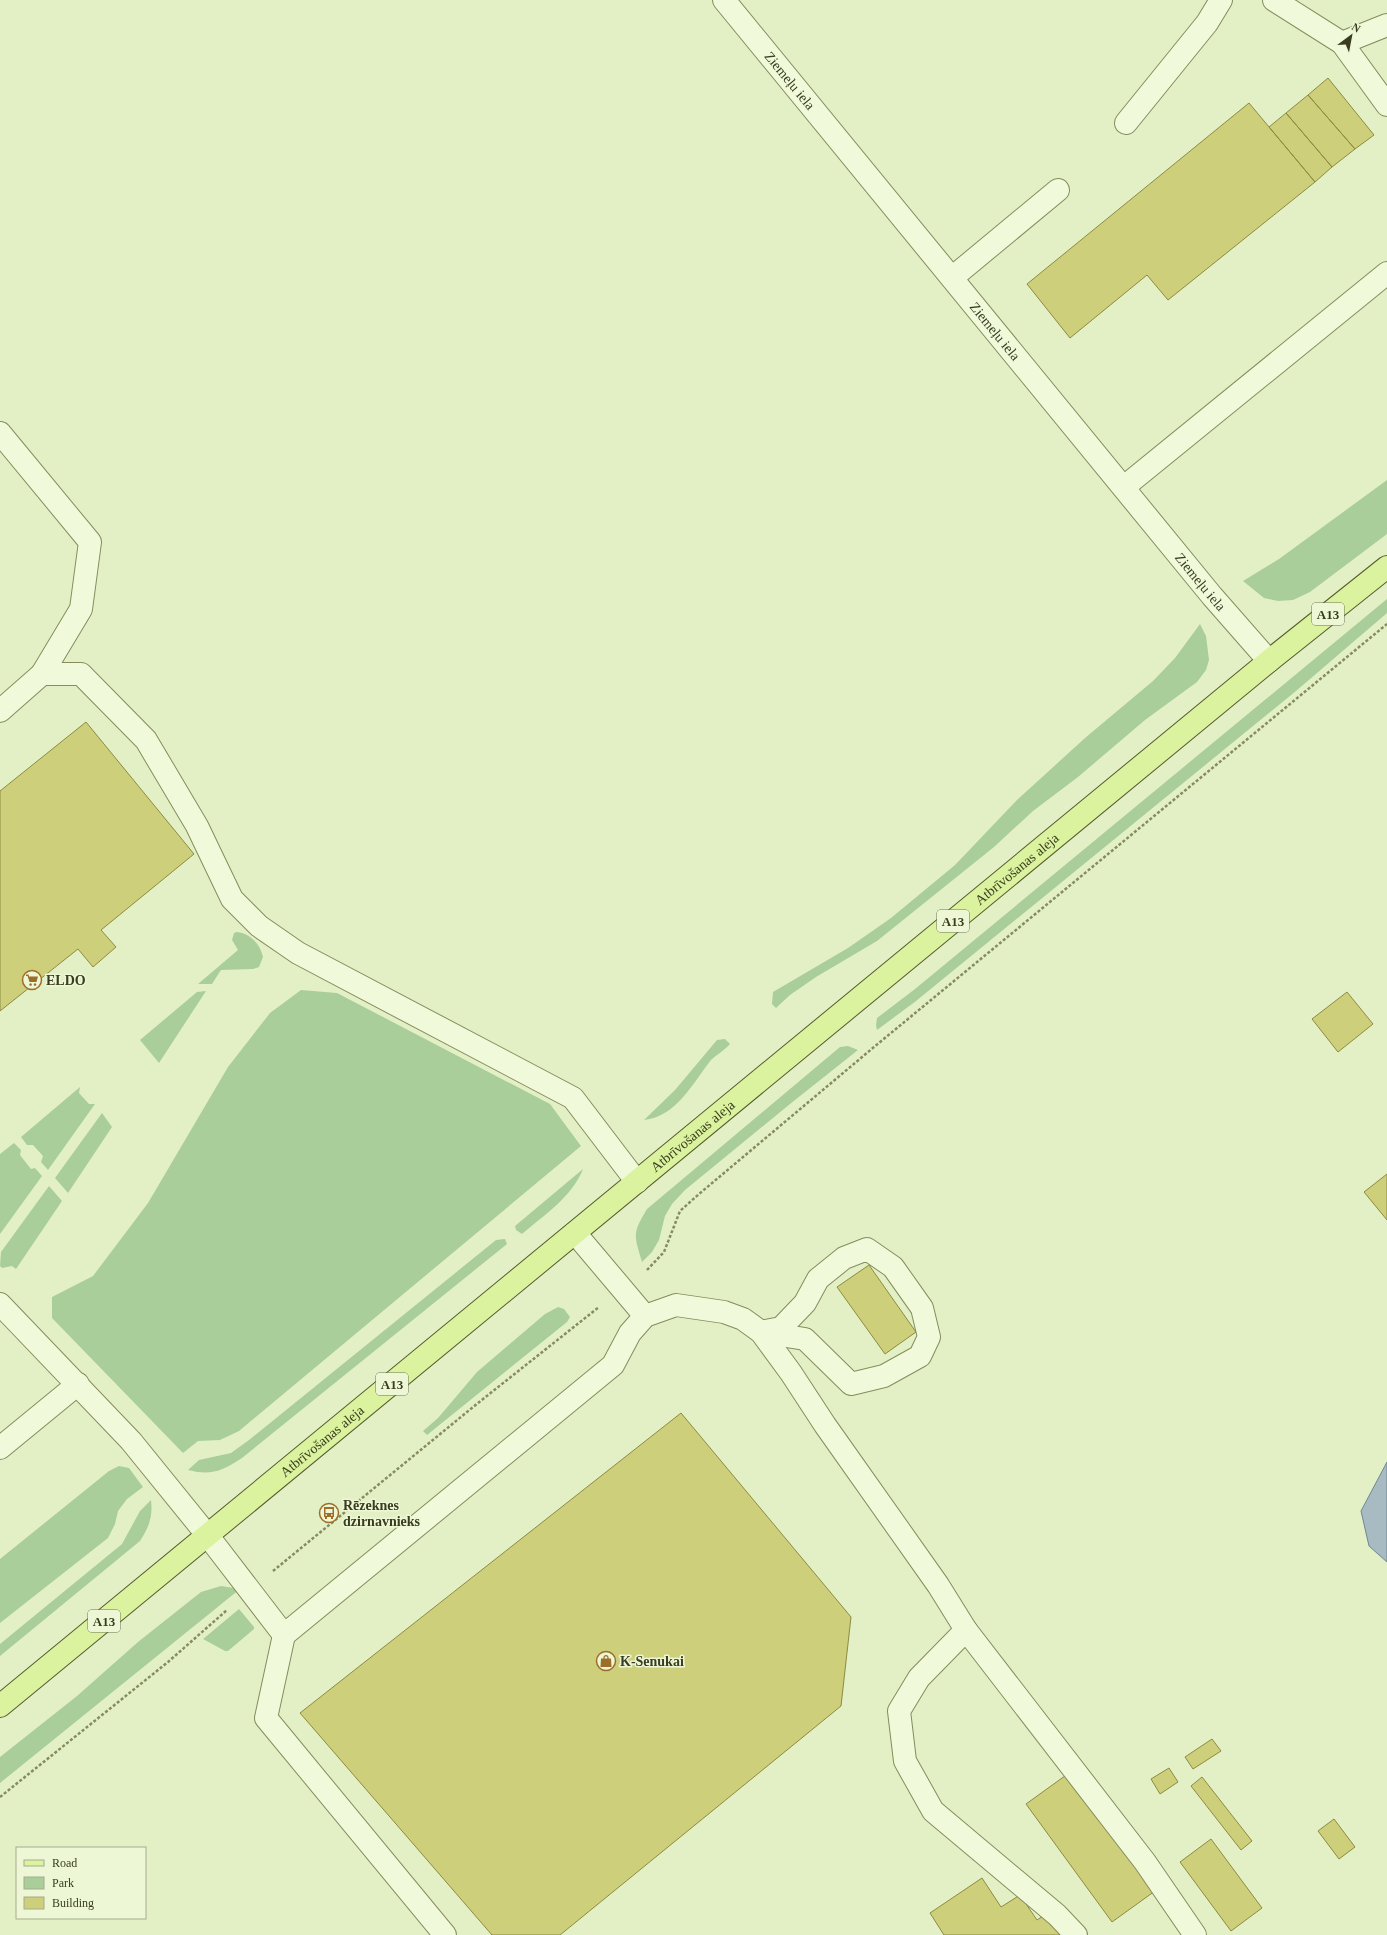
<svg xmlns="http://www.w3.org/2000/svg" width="1387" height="1935" font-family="'Times New Roman',serif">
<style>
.green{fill:#a9ce9a}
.water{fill:#a8bbc3;stroke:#6e8692}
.building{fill:#cdcf7b;stroke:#8c8b40}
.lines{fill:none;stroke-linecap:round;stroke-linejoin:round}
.minor-casing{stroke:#868c5b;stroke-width:24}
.major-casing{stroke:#575a2f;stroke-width:24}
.path{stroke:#868c5b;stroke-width:2.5;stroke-dasharray:3 2;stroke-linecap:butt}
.minor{stroke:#f0fada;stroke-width:22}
.major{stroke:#dbf39e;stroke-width:22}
.labels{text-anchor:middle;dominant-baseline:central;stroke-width:3;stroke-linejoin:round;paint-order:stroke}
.shield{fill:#edf7d6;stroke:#6f7456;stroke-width:1}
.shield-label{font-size:13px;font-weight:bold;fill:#393c1f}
.street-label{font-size:14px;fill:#393c1f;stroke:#edf7d6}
.poi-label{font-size:14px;font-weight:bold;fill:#393c1f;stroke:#edf7d6;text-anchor:start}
</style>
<rect width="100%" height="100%" fill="#e3f0c6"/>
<path class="green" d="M1387 480V534L1310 592 1293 600 1278 601 1264 598 1243 581 1279 559Z
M1387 599V613L1296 691 916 1001 877 1030 876 1025 877 1018 915 989Z
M1200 624 1206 636 1209 660 1206 670 1197 682 1145 720 1078 777 1033 811 994 847 877 941 816 977 790 995 776 1008 772 1004 773 992 848 948 891 918 955 865 1017 800 1085 738 1153 681 1175 658Z
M237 932C251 934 260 944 263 957L259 967 253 969 221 970 212 984H198L238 950 232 940 234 933Z
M301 990 337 993 550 1104 581 1146 239 1431 220 1440 198 1441 183 1453 52 1318V1297L93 1276 148 1203 228 1067 270 1013Z
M206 991 159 1063 140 1040 197 992Z
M725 1039 730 1044C724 1051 717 1054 711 1060 693 1083 676 1117 644 1120L675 1090 717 1040Z
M848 1046 858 1050 790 1104 685 1190 672 1204 665 1216 659 1240 652 1252 642 1262C634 1235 632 1234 647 1209L840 1047Z
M80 1087 79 1093 89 1104H95L48 1170 41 1162 43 1156 33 1145H27L21 1137Z
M102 1113 112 1127 68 1193 55 1178Z
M14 1143 21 1150 20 1155 31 1169 35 1168 42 1176 0 1234V1154Z
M583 1169C572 1197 544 1215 522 1234L516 1230 515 1226Z
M49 1186 62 1201 16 1269 12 1266 2 1268 0 1266 1 1252Z
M505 1239 507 1244 242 1458C222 1471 211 1476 188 1470L199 1460 231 1453 249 1440 496 1240Z
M558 1307 564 1309 570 1317 567 1322 427 1435 423 1431 438 1418 477 1372 545 1314Z
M119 1466 129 1468 143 1487 127 1499 118 1511 115 1524 108 1538 0 1623V1559L109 1471Z
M151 1500C153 1517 149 1527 140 1541L0 1656V1644L122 1544 140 1511Z
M221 1586 240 1589 0 1783V1757L77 1696 138 1642 201 1592Z
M239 1609 254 1627V1629L228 1651H225L203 1639Z"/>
<path class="water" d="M1387 1462V1562L1369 1546 1361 1511Z"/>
<path class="building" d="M1328 78 1374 135 1355 149 1308 95Z
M1308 95 1355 149 1332 167 1286 113Z
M1249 103 1315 182 1168 300 1147 275 1070 338 1027 284Z
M1286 113 1332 167 1315 182 1269 127Z
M86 722 194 854 101 930 116 947 93 967 78 949 0 1011V791Z
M1347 992 1373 1024 1338 1052 1312 1019Z
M1387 1174V1220L1364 1192Z
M869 1265 916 1332 885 1354 837 1287Z
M681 1413 851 1617 841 1706 560 1935H492L300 1713Z
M1212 1739 1221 1751 1193 1769 1185 1757Z
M1169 1768 1178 1782 1160 1794 1151 1779Z
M1069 1773 1155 1891 1112 1922 1026 1804Z
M1202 1777 1252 1841 1241 1850 1191 1786Z
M1334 1819 1355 1847 1339 1859 1318 1831Z
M1211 1839 1262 1908 1231 1931 1180 1862Z
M982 1878 1001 1907 1020 1895 1037 1920 1046 1914 1060 1935H944L930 1913Z"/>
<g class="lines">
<defs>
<g id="minor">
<path id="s1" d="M724 0 1212 596 1269 661"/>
<path d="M1274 0 1342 43 1387 105"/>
<path d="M1342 43 1387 25"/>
<path d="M1126 123 1207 23 1221 0"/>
<path d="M953 277 1058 190"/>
<path d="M0 433 90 542 81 609 42 674"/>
<path d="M1124 487 1387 273"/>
<path d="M0 711 42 674H81L146 740 197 826 232 899 259 926 298 953 573 1098 637 1182"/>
<path d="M575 1233 645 1316"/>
<path d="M867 1249 893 1267 922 1308 929 1337 920 1356 884 1376 851 1384 805 1339 761 1332 781 1328 805 1303 818 1279 844 1258Z"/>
<path d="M0 1304 131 1441 208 1536 284 1635 613 1365 630 1333 645 1316 676 1305 724 1312 743 1319 761 1332 791 1373 825 1425 938 1585 966 1630 1145 1862 1195 1935"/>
<path d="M0 1448 78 1384"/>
<path d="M966 1630 919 1678 899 1711 905 1761 933 1811 1057 1915 1076 1935"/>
<path d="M284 1635 266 1718 445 1935"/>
</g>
<g id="major">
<path id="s2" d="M0 1706 1269 661 1387 567"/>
</g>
</defs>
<use href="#minor" class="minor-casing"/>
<use href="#major" class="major-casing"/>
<path class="path" d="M647 1270 664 1252 680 1211 699 1194 874 1047 1387 624
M273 1571 478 1403 599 1307
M0 1797 168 1662 227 1610"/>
<use href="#minor" class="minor"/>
<use href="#major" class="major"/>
</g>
<defs>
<symbol id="supermarket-ring" viewBox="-11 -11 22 22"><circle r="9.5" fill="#edf7d6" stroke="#9d6e29" stroke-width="1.5"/><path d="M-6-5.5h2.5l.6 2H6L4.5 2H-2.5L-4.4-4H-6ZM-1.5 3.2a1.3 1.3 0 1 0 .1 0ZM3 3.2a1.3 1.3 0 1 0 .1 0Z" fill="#9d6e29"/></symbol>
<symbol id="bus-ring" viewBox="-11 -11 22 22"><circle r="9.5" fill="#edf7d6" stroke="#9d6e29" stroke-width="1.5"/><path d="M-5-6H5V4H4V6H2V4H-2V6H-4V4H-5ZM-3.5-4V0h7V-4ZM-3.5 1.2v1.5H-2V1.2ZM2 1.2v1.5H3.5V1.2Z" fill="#9d6e29"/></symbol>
<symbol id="shop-ring" viewBox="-11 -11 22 22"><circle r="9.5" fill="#edf7d6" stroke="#9d6e29" stroke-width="1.5"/><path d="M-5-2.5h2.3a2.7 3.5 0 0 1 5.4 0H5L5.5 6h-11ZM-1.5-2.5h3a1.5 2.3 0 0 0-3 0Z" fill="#9d6e29"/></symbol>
</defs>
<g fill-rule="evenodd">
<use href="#supermarket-ring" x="21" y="969" width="22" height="22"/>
<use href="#bus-ring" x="318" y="1502" width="22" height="22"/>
<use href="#shop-ring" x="595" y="1650" width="22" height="22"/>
</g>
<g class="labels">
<g class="shield">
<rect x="1312" y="603" width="32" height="22" rx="3"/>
<rect x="937" y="910" width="32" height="22" rx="3"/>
<rect x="376" y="1373" width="32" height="22" rx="3"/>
<rect x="88" y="1610" width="32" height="22" rx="3"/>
</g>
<g class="shield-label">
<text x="1328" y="614">A13</text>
<text x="953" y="921">A13</text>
<text x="392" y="1384">A13</text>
<text x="104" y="1621">A13</text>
</g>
<g class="street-label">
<text stroke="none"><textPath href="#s1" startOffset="104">Ziemeļu iela</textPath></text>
<text stroke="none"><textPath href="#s1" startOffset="428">Ziemeļu iela</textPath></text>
<text stroke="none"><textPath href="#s1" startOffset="752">Ziemeļu iela</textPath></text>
<text stroke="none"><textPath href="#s2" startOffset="1317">Atbrīvošanas aleja</textPath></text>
<text stroke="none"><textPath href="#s2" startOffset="897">Atbrīvošanas aleja</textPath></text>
<text stroke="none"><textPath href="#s2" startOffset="417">Atbrīvošanas aleja</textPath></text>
</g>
<g class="poi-label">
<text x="46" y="980">ELDO</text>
<text x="343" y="1505">Rēzeknes<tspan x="343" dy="16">dzirnavnieks</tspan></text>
<text x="620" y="1661">K-Senukai</text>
</g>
</g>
<rect x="16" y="1847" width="130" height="72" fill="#edf7d6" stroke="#a5ac8d"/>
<rect x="24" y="1860" width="20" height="6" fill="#dbf39e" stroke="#a5ac8d"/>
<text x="52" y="1867" font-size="12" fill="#393c1f">Road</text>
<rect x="24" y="1877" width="20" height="12" fill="#a9ce9a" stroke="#a5ac8d"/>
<text x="52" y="1887" font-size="12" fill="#393c1f">Park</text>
<rect x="24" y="1897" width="20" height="12" fill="#cdcf7b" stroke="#a5ac8d"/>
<text x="52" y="1907" font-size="12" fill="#393c1f">Building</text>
<g transform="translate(1351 36) rotate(32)" stroke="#edf7d6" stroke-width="3" paint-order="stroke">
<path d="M0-3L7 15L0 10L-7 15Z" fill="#393c1f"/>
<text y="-6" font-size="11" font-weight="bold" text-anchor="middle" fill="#393c1f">N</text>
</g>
</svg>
